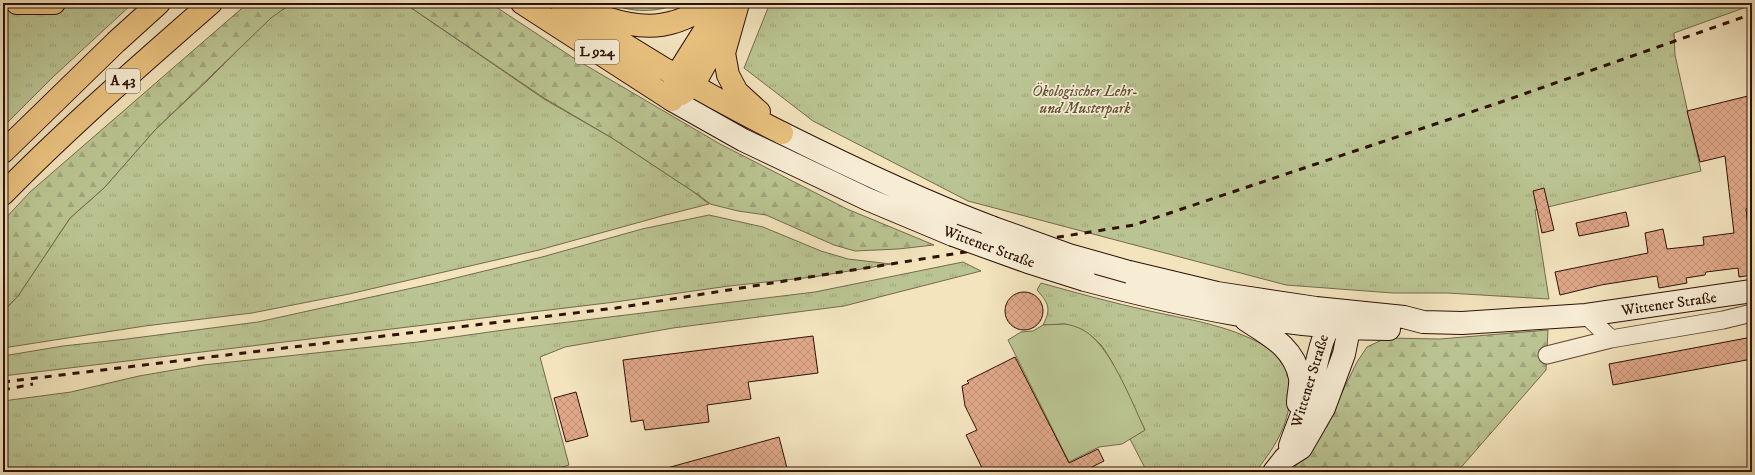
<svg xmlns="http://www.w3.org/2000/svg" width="1755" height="475" font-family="'IM FELL DW Pica',serif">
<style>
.grass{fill:url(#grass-tufts);stroke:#746a4c}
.forest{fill:url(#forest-firs);stroke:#746a4c}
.pitch{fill:#bac492;stroke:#746a4c}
.building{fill:url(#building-cross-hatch);stroke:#2e1006}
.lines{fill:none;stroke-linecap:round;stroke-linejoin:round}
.minor-casing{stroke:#5f4534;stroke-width:19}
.secondary-casing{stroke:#2e1006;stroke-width:24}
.motorway-casing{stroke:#2e1006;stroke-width:24}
.minor{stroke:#f7edd5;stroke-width:17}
.secondary{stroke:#f7edd5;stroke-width:22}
.motorway{stroke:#eac27f;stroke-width:22}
.rail{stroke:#2e1006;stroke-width:3;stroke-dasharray:7 7;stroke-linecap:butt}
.secondary-bridge-casing{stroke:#2e1006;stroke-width:24;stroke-linecap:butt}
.secondary-bridge{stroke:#f7edd5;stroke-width:22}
.labels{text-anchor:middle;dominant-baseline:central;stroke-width:3.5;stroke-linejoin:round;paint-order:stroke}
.shield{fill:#f7edd5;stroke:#6a5244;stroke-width:1}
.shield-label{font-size:14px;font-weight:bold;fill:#2e1006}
.park-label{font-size:15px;font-style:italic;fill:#5f4f37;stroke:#f7edd5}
.street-label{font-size:15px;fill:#2e1006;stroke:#f7edd5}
</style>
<defs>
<pattern id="grass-tufts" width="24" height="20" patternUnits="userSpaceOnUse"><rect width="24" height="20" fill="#bac492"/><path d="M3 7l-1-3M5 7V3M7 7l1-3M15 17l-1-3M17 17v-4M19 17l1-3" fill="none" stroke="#a0a77c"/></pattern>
<pattern id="forest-firs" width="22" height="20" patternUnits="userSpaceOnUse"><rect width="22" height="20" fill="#bac492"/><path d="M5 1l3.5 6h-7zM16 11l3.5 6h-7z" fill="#a0a77c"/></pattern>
<pattern id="building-cross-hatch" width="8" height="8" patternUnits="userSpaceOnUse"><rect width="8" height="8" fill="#e0a889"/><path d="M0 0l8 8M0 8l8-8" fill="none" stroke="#c09075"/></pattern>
</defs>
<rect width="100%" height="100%" fill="#f3e4be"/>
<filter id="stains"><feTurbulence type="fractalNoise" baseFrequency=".005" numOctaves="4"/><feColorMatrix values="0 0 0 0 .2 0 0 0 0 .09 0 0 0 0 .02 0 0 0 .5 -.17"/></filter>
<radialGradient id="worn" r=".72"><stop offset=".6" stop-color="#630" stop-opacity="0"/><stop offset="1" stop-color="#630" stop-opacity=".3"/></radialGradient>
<path class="grass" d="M85 3H133L53 77 3 127V7C33 13 55 9 85 3Z
M292 3H404L544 99 612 138 691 190 709 204 662 216 539 250 349 294 252 313 145 326 3 348V312L18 296 70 218 104 188 155 130 207 81 270 18Z
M609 3H679C656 13 632 13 609 3Z
M770 3H1752V5L1674 33 1675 55 1701 171 1535 210 1549 299 1447 293H1393L1286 285 968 201 813 121 744 68Z
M709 215 763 227 821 251 848 259 891 264 813 277 729 286 615 302 3 376V356L63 346 127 339 258 322 435 283 542 257 642 229Z
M963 262 981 271 844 306 673 328 565 347 540 357 569 465 548 471V472H3V401L71 392 139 376 203 365 418 342 511 329 815 292Z
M1041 283C1077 293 1113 303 1150 311 1188 320 1284 332 1290 381 1290 386 1290 391 1290 396 1289 426 1273 450 1255 472H1147L1130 439 1145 430 1112 362 1102 346 1093 337 1065 324 1043 325C1052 308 1048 303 1037 290Z"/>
<path class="forest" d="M248 3H292L271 18 155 130 104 188 70 218 18 296 3 311V221L30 192Z
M404 3H490L575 59 720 144 847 209 934 245 898 249 855 251 834 245 766 215 738 211 710 204 700 196 612 138 544 98Z
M1548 330 1546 370 1457 472H1291L1324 429 1357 362 1367 347 1386 338 1440 339Z"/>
<path class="pitch" d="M1065 324C1071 325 1078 327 1083 330 1110 344 1132 403 1145 430L1122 444 1099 447 1069 462 1008 340 1021 332 1033 331 1043 325Z"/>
<path class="building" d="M1752 95V204L1746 209 1752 261V275L1739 277 1738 268 1706 272 1705 275 1686 278 1687 283 1659 288 1657 276 1601 285 1560 295 1555 272 1648 253 1645 233 1663 229 1667 249 1704 245 1703 237 1734 233 1725 156 1700 162 1687 111Z
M1544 188 1554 230 1542 233 1533 191Z
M1626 212 1629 226 1579 236 1576 223Z
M1005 311a19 19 0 1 1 38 0a19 19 0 1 1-38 0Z
M813 336 818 373 748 382 751 399 707 405 709 422 645 430 643 420 631 422 623 360Z
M1752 337V359L1613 385 1609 364Z
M1015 357 1069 463 1098 449 1104 461 1082 472H984L966 435 977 430 965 406 962 386 969 383 967 381Z
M576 392 588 436 566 442 554 398Z
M779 437 788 472H667V468Z"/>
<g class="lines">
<defs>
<path id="minor" d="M1586 315 1611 339
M1547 355 1611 339 1723 320 1752 313"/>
<path id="secondary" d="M672 100 743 140 867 199 953 235
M782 133C850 167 920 200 991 227
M1129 272 1217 293 1316 308 1404 317 1423 322 1462 323 1586 315 1752 291
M1085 280C1184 306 1285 329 1389 329
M1246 320C1269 335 1294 347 1300 378 1301 385 1298 395 1298 403
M1290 446C1296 428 1304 411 1309 394 1318 364 1318 342 1335 314
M1274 472 1285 458 1301 448 1324 408 1344 354 1349 329 1341 317"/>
<path id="motorway" d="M17 3H54
M522 3 672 100
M561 3C631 51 706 95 782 133
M737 7 724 53 728 75 737 92 759 112
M586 10C612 22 646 31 674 22 689 18 702 9 716 3
M674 91 676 76 722 3
M681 94 693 86 724 30
M3 152 116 42 159 3
M3 194C69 127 140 65 211 3"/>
</defs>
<use href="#minor" class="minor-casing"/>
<use href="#secondary" class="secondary-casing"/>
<use href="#motorway" class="motorway-casing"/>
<use href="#minor" class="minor"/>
<use href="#secondary" class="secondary"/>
<use href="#motorway" class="motorway"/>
<path class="rail" d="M3 382 616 308 1134 225 1501 102 1752 14
M3 390 33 384"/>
<defs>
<path id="secondary-bridge" d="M991 227 1069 255 1129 272
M953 235 1028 262 1085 280"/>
</defs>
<use href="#secondary-bridge" class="secondary-bridge-casing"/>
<use href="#secondary-bridge" class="secondary-bridge"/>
</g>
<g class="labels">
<g class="shield">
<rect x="575" y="40" width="44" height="24" rx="3"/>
<rect x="106" y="69" width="34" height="24" rx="3"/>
</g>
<g class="shield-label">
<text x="597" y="52">L 924</text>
<text x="123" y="81">A 43</text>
</g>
<g class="park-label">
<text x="1085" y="91">Ökologischer Lehr-<tspan x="1085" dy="17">und Musterpark</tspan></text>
</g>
<g class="street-label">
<text transform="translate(989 247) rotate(20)">Wittener Straße</text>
<text transform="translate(1669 304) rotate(-8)">Wittener Straße</text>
<text transform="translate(1310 381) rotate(-73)">Wittener Straße</text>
</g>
</g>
<rect width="1755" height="475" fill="none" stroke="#f3e4be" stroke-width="16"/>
<rect x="4" y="4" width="1747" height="467" fill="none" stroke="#2e1006" stroke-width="2"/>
<rect x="8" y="8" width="1739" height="459" fill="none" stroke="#2e1006"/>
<rect width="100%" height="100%" filter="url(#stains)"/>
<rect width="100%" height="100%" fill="url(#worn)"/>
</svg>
